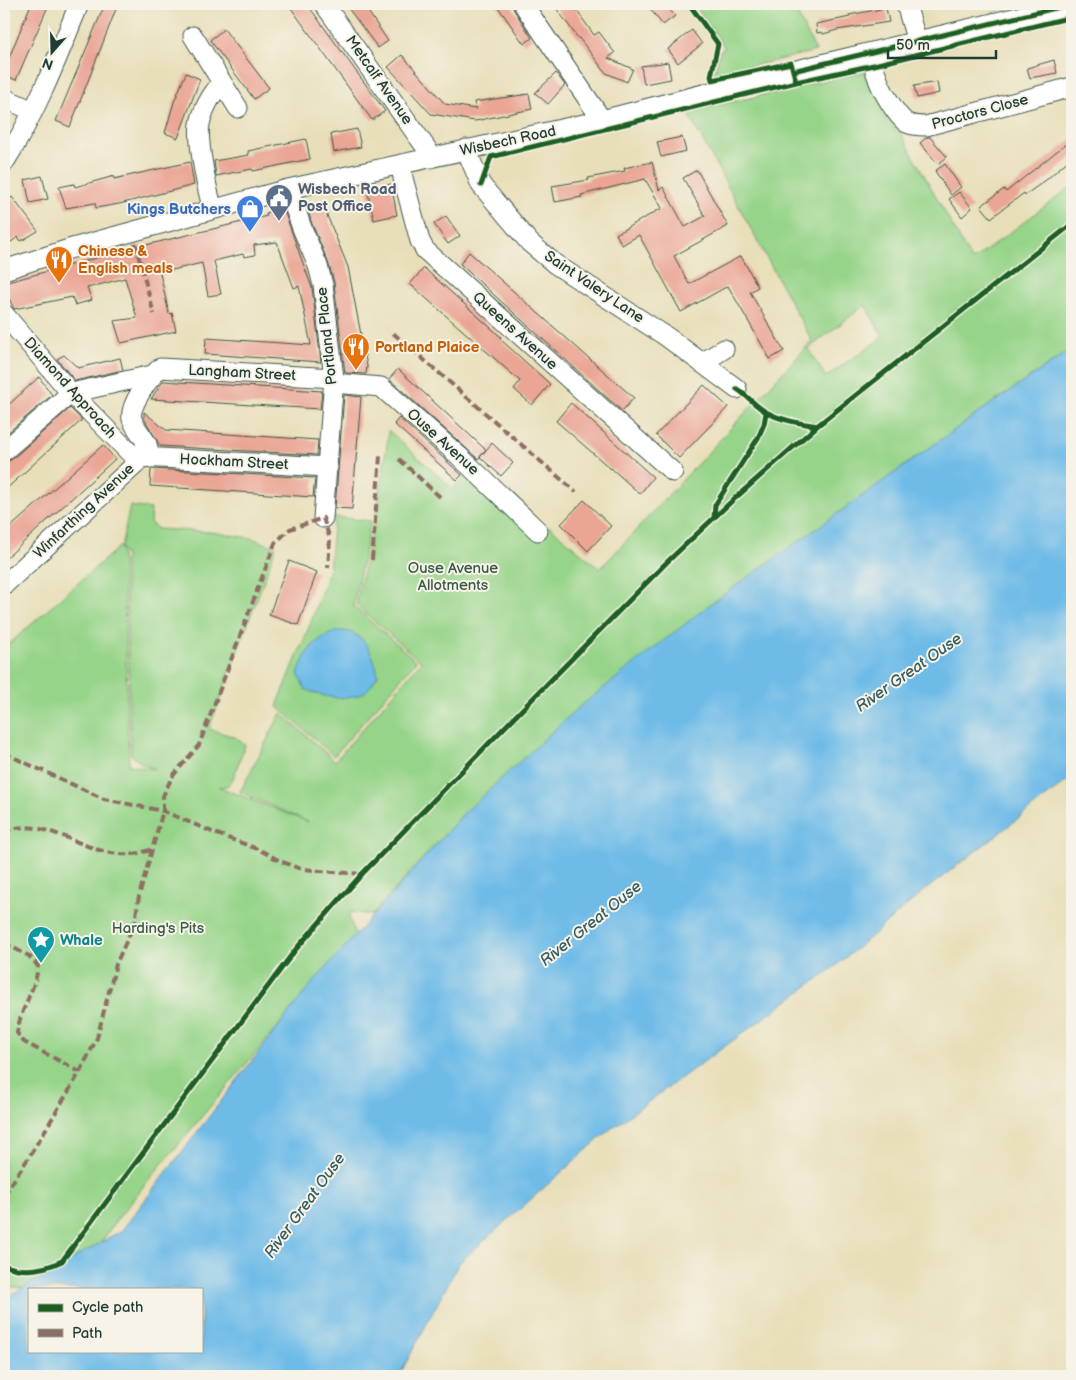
<svg xmlns="http://www.w3.org/2000/svg" width="1076" height="1380" font-family="'Balsamiq Sans',sans-serif">
<style>
.green{fill:#96d489;stroke:#5a885e;fill-rule:evenodd}
.water{fill:#6ebbe8;stroke:#467c8e;fill-rule:evenodd}
.building{fill:#eaa594}
.lines{fill:none;stroke-linecap:round;stroke-linejoin:round}
.minor-casing{stroke:#3d5548;stroke-width:21}
.minor{stroke:#fff;stroke-width:19}
.quiet{stroke:#8d6e63;stroke-width:4;stroke-dasharray:8 4;stroke-linecap:butt}
.cycleway-casing{stroke:#f7f3e8;stroke-width:8}
.cycleway{stroke:#1b5e20;stroke-width:5}
.labels{text-anchor:middle;dominant-baseline:central;stroke-width:4;stroke-linejoin:round;paint-order:stroke}
.street-label{font-size:15px;fill:#1f3d34;stroke:#f7f3e8}
.service-label{font-size:15px;font-weight:bold;fill:#4e5e75;stroke:#f7f3e8;text-anchor:start}
.shop-label{font-size:15px;font-weight:bold;fill:#366cbe;stroke:#f7f3e8;text-anchor:end}
.food-label{font-size:15px;font-weight:bold;fill:#c56008;stroke:#f7f3e8;text-anchor:start}
.park-label{font-size:15px;fill:#375b45;stroke:#f7f3e8}
.culture-label{font-size:15px;font-weight:bold;fill:#0d838f;stroke:#f7f3e8;text-anchor:start}
.water-label{font-size:16px;font-style:italic;fill:#335c61;stroke:#f7f3e8}
</style>
<rect width="100%" height="100%" fill="#f7f3e8"/>
<filter id="ink" filterUnits="userSpaceOnUse"><feTurbulence type="fractalNoise" baseFrequency=".02" numOctaves="2"/><feDisplacementMap in="SourceGraphic" scale="10" xChannelSelector="R" yChannelSelector="G"/><feConvolveMatrix kernelMatrix="1 2 1 2 8 2 1 2 1" color-interpolation-filters="sRGB"/></filter>
<filter id="wash" filterUnits="userSpaceOnUse"><feTurbulence type="fractalNoise" baseFrequency=".0096" numOctaves="4" result="noise"/><feDisplacementMap in="SourceGraphic" scale="20" xChannelSelector="R" yChannelSelector="G"/><feGaussianBlur stdDeviation="1.12" result="paint"/><feColorMatrix in="noise" values="0 0 0 0 0 0 0 0 0 0 0 0 0 0 0 0 0 1.4 0 .05"/><feComposite in="paint" operator="in"/></filter>
<g filter="url(#wash)">
<rect width="100%" height="100%" fill="#e8dfba"/>
<path class="green" d="M694 4H792L816 51 714 75 720 51 725 48Z
M866 71 972 261 1072 186V349L991 404 854 503 464 813 372 915 352 912 349 916 355 935 150 1178 112 1226 86 1265 39 1288 4 1287V643L7 646 120 546 123 562 129 765 155 769 141 763 131 755 125 556 121 547 130 506 151 509 150 523 158 529 211 532 251 538 276 547 209 729 235 737 245 745 232 781 227 786 219 787 308 822 240 792 281 713 335 761 421 662 356 605 377 508 388 439V430L453 489 470 472 539 538 549 526 600 569 812 341 691 119 689 112ZM865 305 883 337 826 377 808 349Z
M334 517 371 521 353 606 416 661 334 756 277 706 311 622 329 570Z"/>
<path class="water" d="M1072 349V777L924 891 837 965 608 1131 459 1263 399 1376H4V1299L122 1230 308 988 464 813 578 708 713 602 991 404ZM29 1289H201V1351H29Z
M338 631C342 631 347 631 350 632 368 638 375 659 378 675 374 681 369 690 363 693 345 702 322 697 305 689L298 674C306 650 314 639 338 631Z"/>
<g id="blocks">
<path class="building" d="M31 4H49L16 80 4 75V70Z
M105 4H118L70 127 56 121Z
M288 4H307L385 111 372 120Z
M345 4H363L388 41 378 48Z
M496 4H512L514 10 532 38 524 44Z
M553 4H572L594 35 599 32 615 53 608 58 633 69 627 82 606 73 579 38H578Z
M646 4H665L675 16 663 25Z
M886 8 889 22 837 30 823 34 822 32 817 33 816 24 850 17 849 15Z
M224 29 269 88 254 99 210 40Z
M692 30 702 44 678 63 668 49Z
M402 55 445 104 476 109 474 102 529 94 532 109 475 121 431 114 388 67Z
M1054 60 1057 73 1030 78 1027 68Z
M668 62 671 79 644 84 641 66Z
M186 73 200 79 178 138 165 133 174 102Z
M556 73 565 85 548 104 535 93Z
M937 82 939 93 917 98 914 86Z
M357 129 361 147 334 152 331 134Z
M682 137 686 151 661 157 657 142Z
M927 137H930L947 157 938 164 920 143Z
M306 139 310 159 253 171 252 169 216 176 214 161 249 155 248 151Z
M1072 139V157L1046 180 1025 195 1024 193 991 218 981 206 1004 189 1006 192Z
M190 162 194 185 119 204 96 208 95 203 66 208 59 187 74 184 75 187 114 176V179Z
M652 162 659 190 663 187 685 227 705 216 683 178 697 170 728 226 674 256 689 284 741 256 758 287 750 292 784 351 770 359 728 286 681 312 639 235 622 245 616 234 662 208 645 179 581 195 582 197 555 202 552 186 589 180 588 178 625 171 624 168Z
M945 164 961 187 951 195 935 171Z
M42 176 48 199 30 203 25 180Z
M391 184 397 215 374 220 367 189Z
M959 192 972 208 962 217 949 199Z
M12 197 38 231 21 241 18 237 4 247V204Z
M322 203 348 267 367 366 366 374 345 373 334 282 328 262 312 224 307 207Z
M283 208 312 288 321 362 205 354 206 338 311 345 299 286 294 288 277 242 254 245 255 255 244 257 243 254 214 261 221 294 208 296 202 263 160 273 169 314 172 313 176 331 121 343 114 321 137 318 125 278 87 288 92 300 75 305 72 297 14 309 4 288V283L129 249 267 216 266 213Z
M446 216 460 236 448 244 434 224Z
M469 252 634 398 622 411 460 264Z
M424 268 501 337 500 339 550 384 532 405 514 389 520 381 410 284Z
M64 355 78 368 120 358 123 370 75 381 57 359Z
M398 369 486 450 478 459 389 379Z
M39 377 52 395 4 436V409Z
M163 381 322 391 320 409 151 399Z
M704 385 728 407 679 458 656 435Z
M344 395 361 397 352 509 335 508Z
M571 403 653 477 640 494 611 468V469L556 421Z
M70 408 82 420 4 491V462L11 460Z
M144 412 166 430 318 440 317 455 160 446 144 418Z
M399 418 462 475 457 480 394 424Z
M492 443 513 463 501 476 480 457Z
M103 445 115 459 4 560V533Z
M151 469 315 478 313 497 150 486Z
M584 500 611 526 588 551 561 524Z
M289 561 317 572 298 625 269 615Z"/>
</g>
</g>
<g filter="url(#ink)">
<use href="#blocks" fill-opacity="0" stroke="#3d5548" stroke-width="1"/>
<g class="lines">
<defs>
<path id="minor" d="M324 4 427 149 431 158
M523 4 602 120
M906 4 917 42
M193 36 238 108
M872 53C873 61 874 69 877 76 880 88 897 117 907 123 913 126 919 126 926 126L1072 87
M4 98 33 111
M466 149 481 185 530 243 555 264 667 337 737 389
M4 163C36 113 57 59 79 4
M401 164 403 178 420 241 425 250 673 472
M288 189 302 228 318 266 323 285 334 378 323 518
M213 209C207 191 197 141 200 124 203 109 212 93 222 83
M4 270 69 249 288 189 602 120 801 69 1072 4
M4 314 71 393 129 452 141 457 328 467
M702 363 724 349
M334 383 381 387 459 456 538 531
M4 451 71 393 152 375
M4 585 136 464 148 448 147 444C143 436 135 428 132 419 128 406 150 377 160 368L334 378"/>
</defs>
<use href="#minor" class="minor-casing"/>
<use href="#minor" class="minor"/>
<path class="quiet" d="M135 243 154 314
M393 333 576 492
M399 459 440 497
M372 560 380 456
M4 753 104 799 163 811 217 834 258 849 280 861 298 868 320 871 362 874
M4 831C54 812 97 872 152 849
M4 943 29 956 38 966C36 989 20 1009 17 1033L24 1042 80 1072
M4 1195 29 1157 80 1072 97 1038 116 964 135 922 139 896 163 811V796L172 777 199 745 275 543 290 529 323 518 330 539 328 568"/>
<defs>
<path id="cycleway" d="M689 4 718 44 711 76 712 80 791 63 795 78
M793 71 1072 4
M481 185 491 157 796 82 874 65 1072 17
M737 389C748 396 757 408 768 413 783 421 801 423 817 426
M714 518 715 505 758 438 764 424 766 413
M4 1265C24 1274 43 1270 62 1261L296 949 362 874 496 736 667 562 733 500 817 426 1072 224"/>
</defs>
<use href="#cycleway" class="cycleway-casing"/>
<use href="#cycleway" class="cycleway"/>
</g>
</g>
<defs>
<symbol id="civic-pin" viewBox="-11 -11 22 30"><path d="M0 17L-7.5 6A9.5 9.5 0 1 1 7.5 6Z" fill="#5c6f8a" stroke="#f7f3e8"/><path d="M-.6-6.5H3V-4.5H.6V-3L4-1V1h2V6H-6V1h2V-1L-.6-3ZM-1.2 2.5V6h2.4V2.5Z" fill="#fff"/></symbol>
<symbol id="shop-pin" viewBox="-11 -11 22 30"><path d="M0 17L-7.5 6A9.5 9.5 0 1 1 7.5 6Z" fill="#3f7fe0" stroke="#f7f3e8"/><path d="M-5-2.5h2.3a2.7 3.5 0 0 1 5.4 0H5L5.5 6h-11ZM-1.5-2.5h3a1.5 2.3 0 0 0-3 0Z" fill="#fff"/></symbol>
<symbol id="restaurant-pin" viewBox="-11 -11 22 30"><path d="M0 17L-7.5 6A9.5 9.5 0 1 1 7.5 6Z" fill="#e8710a" stroke="#f7f3e8"/><path d="M-5-6h1v4h1v-4h1v4h1v-4h1v5L-1.5 .5V6h-2V.5L-5-1ZM5-6V6H3V1.5H1.5Q1.5-4 5-6Z" fill="#fff"/></symbol>
<symbol id="sight-pin" viewBox="-11 -11 22 30"><path d="M0 17L-7.5 6A9.5 9.5 0 1 1 7.5 6Z" fill="#0f9aa8" stroke="#f7f3e8"/><path d="M0-6L1.8-2.2L6-1.7L2.9 1.2L3.7 5.4L0 3.3L-3.7 5.4L-2.9 1.2L-6-1.7L-1.8-2.2Z" fill="#fff"/></symbol>
</defs>
<g fill-rule="evenodd">
<use href="#civic-pin" x="263" y="182" width="32" height="43"/>
<use href="#shop-pin" x="234" y="193" width="32" height="43"/>
<use href="#restaurant-pin" x="43" y="244" width="32" height="43"/>
<use href="#restaurant-pin" x="340" y="331" width="32" height="43"/>
<use href="#sight-pin" x="25" y="924" width="32" height="43"/>
</g>
<g class="labels">
<g class="street-label">
<text transform="translate(379 80) rotate(55)">Metcalf Avenue</text>
<text transform="translate(980 112) rotate(-15)">Proctors Close</text>
<text transform="translate(508 141) rotate(-12)">Wisbech Road</text>
<text transform="translate(594 287) rotate(34)">Saint Valery Lane</text>
<text transform="translate(515 331) rotate(42)">Queens Avenue</text>
<text transform="translate(327 336) rotate(-96)">Portland Place</text>
<text transform="translate(242 373) rotate(3)">Langham Street</text>
<text transform="translate(70 388) rotate(48)">Diamond Approach</text>
<text transform="translate(443 442) rotate(42)">Ouse Avenue</text>
<text transform="translate(234 462) rotate(3)">Hockham Street</text>
<text transform="translate(84 511) rotate(-43)">Winfarthing Avenue</text>
</g>
<g class="service-label">
<text x="298" y="189">Wisbech Road<tspan x="298" dy="17">Post Office</tspan></text>
</g>
<g class="shop-label">
<text x="231" y="209">Kings Butchers</text>
</g>
<g class="food-label">
<text x="78" y="251">Chinese &amp;<tspan x="78" dy="17">English meals</tspan></text>
<text x="375" y="347">Portland Plaice</text>
</g>
<g class="park-label">
<text x="453" y="568">Ouse Avenue<tspan x="453" dy="17">Allotments</tspan></text>
<text x="158" y="928">Harding's Pits</text>
</g>
<g class="culture-label">
<text x="60" y="940">Whale</text>
</g>
<g class="water-label">
<text transform="translate(909 673) rotate(-35)">River Great Ouse</text>
<text transform="translate(591 924) rotate(-39)">River Great Ouse</text>
<text transform="translate(305 1206) rotate(-54)">River Great Ouse</text>
</g>
</g>
<rect width="1076" height="1380" fill="none" stroke="#f7f3e8" stroke-width="20"/>
<rect x="28" y="1288" width="175" height="65" fill="#f7f3e8" stroke="#a1aaa0"/>
<rect x="38" y="1304" width="25" height="8" fill="#1b5e20" stroke="#a1aaa0"/>
<text x="72" y="1312" font-size="15" fill="#1f3d34">Cycle path</text>
<rect x="38" y="1329" width="25" height="8" fill="#8d6e63" stroke="#a1aaa0"/>
<text x="72" y="1338" font-size="15" fill="#1f3d34">Path</text>
<g transform="translate(52 52) rotate(200)" stroke="#f7f3e8" stroke-width="4" paint-order="stroke">
<path d="M0-4L9 19L0 12L-9 19Z" fill="#1f3d34"/>
<text y="-8" font-size="14" font-weight="bold" text-anchor="middle" fill="#1f3d34">N</text>
</g>
<path d="M888 50v8h108v-8" fill="none" stroke="#1f3d34" stroke-width="2.5"/>
<text x="896" y="50" font-size="15" fill="#1f3d34" stroke="#f7f3e8" stroke-width="4" paint-order="stroke">50 m</text>
</svg>
